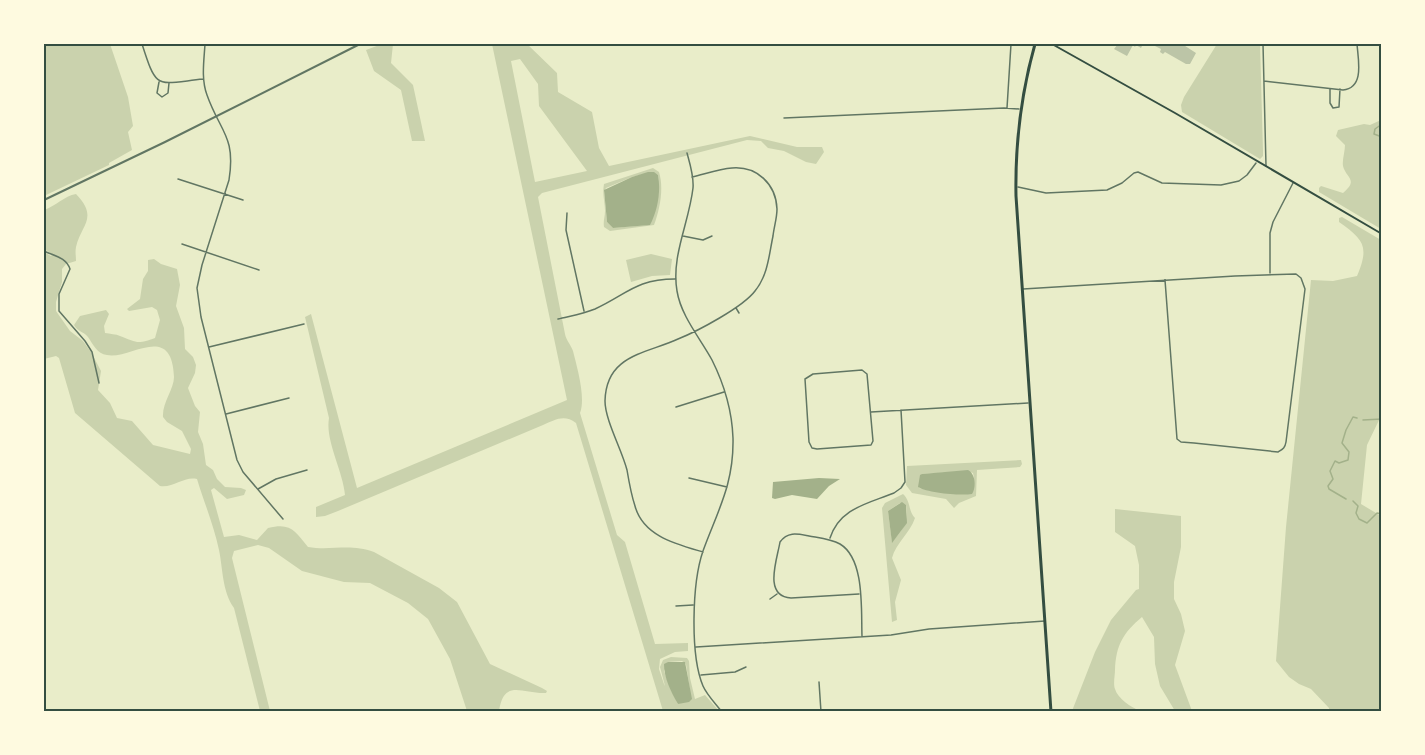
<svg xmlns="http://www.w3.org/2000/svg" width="1425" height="755" font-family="Cabin,sans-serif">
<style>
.green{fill:#cad2ad;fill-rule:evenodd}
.water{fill:#a3b18a}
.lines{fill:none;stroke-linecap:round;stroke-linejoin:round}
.stream{stroke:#a3b18a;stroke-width:1.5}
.building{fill:#bcc5a7}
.minor{stroke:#617663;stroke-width:1.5}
.tertiary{stroke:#617663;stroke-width:2}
.primary{stroke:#344e41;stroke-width:2}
.trunk{stroke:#344e41;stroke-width:3}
.neatline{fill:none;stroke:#344e41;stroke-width:2}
</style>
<rect width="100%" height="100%" fill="#e9edc9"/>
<path class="green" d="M44 44H110L128 97 133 126 128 132 132 150 109 163V165L44 196Z
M382 44H393L391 63 413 85 425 141H412L401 90 374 71 366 50Z
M492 44H527L557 73 558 92 592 112 599 148 609 166 750 136 797 147H822L824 152 816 164 806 162 784 151 768 148 761 141 747 140 542 193 538 197 565 334C566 340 571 345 573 351 577 367 586 398 580 413L617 535 625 542 655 644 688 643V651L675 652 660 659 659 669 664 684 665 686 660 667 663 660 671 657 687 658 689 661 690 678 695 699 705 695 719 711H663L576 423C564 414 555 420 543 425L338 511 325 516 316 517V507L345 495C343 471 325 441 329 418L305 317 311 314 357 488 567 400ZM520 59 538 84 539 106 587 171 535 182 511 61ZM682 661 686 664 690 691 678 704 671 690 664 671 668 662Z
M1217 44H1260L1263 151V156L1260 159 1182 112 1181 105 1184 97Z
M1381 120V229L1319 192V188L1321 186 1343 193C1359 180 1346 178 1343 166 1342 160 1345 152 1345 145L1336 136 1338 130 1364 124 1370 125Z
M653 168 659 172C664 188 660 209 654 225L610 231 604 227C603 221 605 217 605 211 605 202 602 194 604 184ZM652 172 658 175C661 193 656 209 647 225L613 228 607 222 604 192 606 188 632 177Z
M76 194C99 218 81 225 76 247 75 252 76 256 76 261L66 264 62 269V282L56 302V311L70 331 83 341 91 352 101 371 98 390 110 403 117 418 132 421 153 445 190 454 191 449 182 431 167 422 163 417C162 403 174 389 174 377 172 321 130 360 107 355 97 354 93 344 88 337 83 331 78 332 74 325L80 316 106 310 109 314 104 326 105 333C110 334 116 334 120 336 136 342 137 345 155 338L160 320 157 310 152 307 129 311 127 309 140 299 143 279 148 271V260L154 259 161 264 177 269 180 285 176 306 184 328 185 349 193 357 196 365 195 373 188 388 195 406 200 412 198 432 203 444 206 465 213 470 217 479 225 487 241 488 246 490 244 495 227 499 214 488 211 490 224 537 239 535 257 540 268 528C291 522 295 531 308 547 331 551 350 543 374 552L439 588 457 602 490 664 542 688 547 691 546 693C522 694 504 678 499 711H467L450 659 428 619 408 603 370 583 344 582 302 571 269 548 258 545 234 551 232 558 270 711H260L234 608C222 591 223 569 219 550 214 526 204 502 197 479 184 476 174 488 160 486L75 413 59 358 56 356 44 359V252L51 256 52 254 44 249V210C56 206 64 196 76 194Z
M1342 217 1381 240V416L1367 445 1361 504 1381 516V711H1329V708L1311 689 1299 684 1289 677 1276 661 1286 527 1311 280 1333 281 1357 276C1370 246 1363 239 1339 222V218Z
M651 254 672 259 670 275 652 276 631 282 626 260Z
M1021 460 1022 464 1020 467 977 470 976 496 959 503 954 508 946 499 912 493 906 485 907 466ZM968 471 973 473 974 478 939 492 919 488 922 474Z
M903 494C911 501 908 511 915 518 910 533 896 543 892 558L901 580 895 602 897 620 892 622 882 508 885 503ZM900 503 906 505C909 522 903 530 892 542L888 511Z
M1115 509 1181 516V547L1174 582V599L1181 614 1185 631 1175 665 1192 711H1175L1160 686 1155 664 1154 637 1142 617C1123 633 1116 645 1115 670 1115 675 1113 684 1115 689 1118 699 1131 707 1140 711H1072L1095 652 1111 620 1136 590 1139 589V565L1135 546 1115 532Z"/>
<path class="water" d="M648 172H654L658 175C661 190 658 210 650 225L613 228 607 222 604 190 632 177Z
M968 470C976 474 976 488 972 494 960 496 928 493 918 487L920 475 922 474Z
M819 478 840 479 829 486 817 499 792 495 775 499 772 498 773 482Z
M902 502 906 505 907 523 892 543 888 511Z
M668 662H685L692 699 689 702 678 704C671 692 664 678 664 664Z"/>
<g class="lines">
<path class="stream" d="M1382 124 1375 129 1374 134 1382 137
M1363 420 1382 419
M1346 499 1329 489 1328 486 1333 479 1330 471 1335 461 1339 463 1348 460 1349 452 1342 443 1346 430 1353 417 1357 418
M1353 501 1358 506 1356 513 1359 519 1367 523 1377 513 1382 514"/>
</g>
<path class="building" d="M1118 44H1143L1141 48 1136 45 1135 47 1133 45 1127 56 1114 49Z
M1151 44H1182L1196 53 1190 64H1186L1165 52 1163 54 1160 52 1161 49Z"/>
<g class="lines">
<path class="minor" d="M142 44C157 91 156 84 203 79
M205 44C204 61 201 79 207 95 220 132 236 136 229 180L202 265 197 288 201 317 237 460 243 472 283 519
M948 44H949
M1263 44 1266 166
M1264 81 1343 90C1365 88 1358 59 1357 44
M159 82 157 93 162 97 168 93 169 83
M1330 89V103L1333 108 1339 107 1340 89
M1007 108 1011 44
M784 118 1004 108 1019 109
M687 153C690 164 694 176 693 188 689 223 671 256 677 291 681 316 700 338 712 360 724 384 732 411 733 438 734 484 718 510 703 551 692 583 690 655 703 686 707 695 715 703 722 712
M692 177C705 174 719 169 732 168 757 166 776 184 777 209 777 218 774 227 773 236 769 255 768 275 755 291 743 307 698 331 678 339 645 354 606 355 605 401 605 420 622 450 627 470 629 482 631 494 635 506 643 536 676 544 703 552
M178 179 243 200
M1018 187 1046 193 1107 190 1122 183 1134 173 1138 172 1162 183 1221 185 1239 181 1247 175 1256 163
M567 213 566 230 584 311
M683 236 703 240 712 236
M182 244 259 270
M44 251C54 256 66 257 70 269L59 294V311L85 341 92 352 99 383
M1270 273V233L1273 222 1293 183
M1023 289 1235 276 1296 274 1301 278 1305 289 1286 442C1285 448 1283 449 1278 452L1194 443 1181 442 1177 439 1165 280
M736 308 739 313
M558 319C570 316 583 314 595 309 626 295 636 279 675 279
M209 347 304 324
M862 370 867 374 873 441 871 445 817 449 812 448 809 442 805 379 813 374Z
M676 407 724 392
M871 412 1028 403
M226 414 289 398
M689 478 727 487
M258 489 276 479 307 470
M830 538C840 508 867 504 894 493L901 488 905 482 901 410
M859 594 791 598C763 596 777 560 780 542 788 531 798 534 809 536 820 538 831 539 840 544 865 559 861 610 862 636
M770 599 777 594
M676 606 693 605
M696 647 891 635 929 629 1045 621
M701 675 735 672 746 667
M819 682 821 712"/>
<path class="tertiary" d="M44 200 165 142 360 44"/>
<path class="primary" d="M1052 44 1175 113 1382 234"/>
<path class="trunk" d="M1035 44C1021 94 1015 144 1016 196L1051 712"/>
</g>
<rect width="1425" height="755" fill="none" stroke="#fefae0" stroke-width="90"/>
<rect x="45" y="45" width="1335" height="665" class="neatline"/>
</svg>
